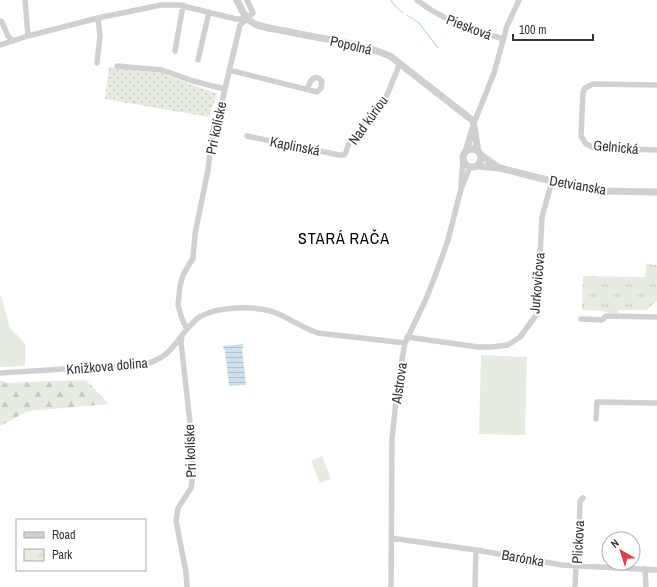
<svg xmlns="http://www.w3.org/2000/svg" width="657" height="587" font-family="'Archivo Narrow',sans-serif">
<style>
.grass{fill:url(#grass-dots)}
.forest{fill:url(#forest-firs)}
.park{fill:url(#park-tufts)}
.garden{fill:#e6ecdf}
.water{fill:url(#water-rules)}
.lines{fill:none;stroke-linecap:round;stroke-linejoin:round}
.stream{stroke:#cde0eb;stroke-width:1.5}
.minor{stroke:#d0d0d0;stroke-width:5.5}
.tertiary{stroke:#d0d0d0;stroke-width:7}
.labels{text-anchor:middle;dominant-baseline:central;stroke-width:4;stroke-linejoin:round;paint-order:stroke}
.street-label{font-size:14px;fill:#333;stroke:#fff}
.quarter-label{font-size:16px;letter-spacing:1px;fill:#000;stroke:#fff}
</style>
<defs>
<pattern id="grass-dots" width="8" height="8" patternUnits="userSpaceOnUse"><rect width="8" height="8" fill="#e6ecdf"/><path d="M2 2h.1M6 6h.1" fill="none" stroke="#c6cbc0" stroke-width="1.8" stroke-linecap="round"/></pattern>
<pattern id="forest-firs" width="22" height="20" patternUnits="userSpaceOnUse"><rect width="22" height="20" fill="#e6ecdf"/><path d="M5 1l3.5 6h-7zM16 11l3.5 6h-7z" fill="#c6cbc0"/></pattern>
<pattern id="park-tufts" width="24" height="20" patternUnits="userSpaceOnUse"><rect width="24" height="20" fill="#e6ecdf"/><path d="M3 7l-1-3M5 7V3M7 7l1-3M15 17l-1-3M17 17v-4M19 17l1-3" fill="none" stroke="#c6cbc0"/></pattern>
<pattern id="water-rules" width="6" height="5" patternUnits="userSpaceOnUse"><rect width="6" height="5" fill="#cde0eb"/><path d="M0 2.5h6" fill="none" stroke="#b0c1ca"/></pattern>
</defs>
<rect width="100%" height="100%" fill="#fff"/>
<path class="grass" d="M109 67 161 73 217 94 209 117 105 99Z"/>
<path class="forest" d="M86 380 109 404 28 411 0 426V383Z"/>
<path class="park" d="M646 264 657 265V301L646 310H618V313H610L603 311 582 310 583 276 645 277Z"/>
<path class="garden" d="M0 295H1L10 328 25 343V366L0 367Z
M481 355 527 357 525 435 479 434Z
M322 456 331 479 320 483 311 461Z"/>
<path class="water" d="M243 344V348L242 349 246 385 229 386 225 350H224L223 346Z"/>
<g class="lines">
<path class="stream" d="M391 0 394 5 403 13
M407 15 419 23 438 48
M0 382H4"/>
<path class="minor" d="M25 0 28 36
M417 0C442 20 472 29 503 39
M0 21 2 22 8 36 13 41
M0 45 28 36 98 18 161 5H179L236 19 248 18
M175 51 183 5
M198 60 209 12
M97 63 100 36 98 18
M117 66 162 70 193 81 225 89
M229 70 317 92 321 88 322 81C314 72 310 82 307 89
M657 85 593 84 585 88 583 93 581 136 586 144 595 148 657 150
M474 123 494 73 507 26 519 0
M247 136 339 155H344L346 152 349 143 381 104 388 93 400 63
M461 187 463 159
M581 319 602 320 606 316 657 317
M187 329 182 319 178 305 180 286 183 275 193 258 195 234 208 170 213 129 220 110 240 25 253 13 247 0
M182 335 181 342 191 432 193 473 191 488 178 508 176 521 186 572 187 587
M407 337 478 347H491L508 345 520 337 537 314 542 217 552 181
M0 373 146 364C168 358 174 345 187 329 191 325 194 321 198 318 216 306 257 305 276 313 291 319 303 328 318 333L405 343
M596 419 597 402 657 403
M391 538 476 550 562 565 657 570
M645 569 646 587
M391 587 392 439 398 381 405 343 426 299 437 271 448 240 461 189 470 167
M475 587 476 550
M575 587 576 566 578 561 580 501 583 498"/>
<path class="tertiary" d="M237 0C241 9 246 20 255 24 264 28 276 29 285 31 321 39 356 42 390 56L472 120C475 125 476 144 478 151
M463 158a9 9 0 1 1 18 0a9 9 0 1 1-18 0Z
M466 151 473 128
M481 155 498 167
M477 166 500 168 583 189 598 191 657 192"/>
</g>
<g class="labels">
<g class="street-label">
<text transform="translate(469 27) rotate(21)">Piesková</text>
<text transform="translate(351 45) rotate(13)">Popolná</text>
<text transform="translate(368 120) rotate(-54)">Nad kúriou</text>
<text transform="translate(216 128) rotate(-78)">Pri kolíske</text>
<text transform="translate(295 146) rotate(11)">Kaplinská</text>
<text transform="translate(616 147) rotate(5)">Gelnická</text>
<text transform="translate(578 185) rotate(10)">Detvianska</text>
<text transform="translate(537 283) rotate(-85)">Jurkovičova</text>
<text transform="translate(107 366) rotate(-5)">Knižkova dolina</text>
<text transform="translate(399 383) rotate(-82)">Alstrova</text>
<text transform="translate(190 451) rotate(-92)">Pri kolíske</text>
<text transform="translate(578 542) rotate(-87)">Plickova</text>
<text transform="translate(523 558) rotate(10)">Barónka</text>
</g>
<g class="quarter-label">
<text x="344" y="238">STARÁ RAČA</text>
</g>
</g>
<rect x="16" y="519" width="130" height="52" fill="#ffffff" stroke="#adadad"/>
<rect x="24" y="532" width="20" height="6" fill="#d0d0d0" stroke="#adadad"/>
<text x="52" y="539" font-size="12" fill="#333333">Road</text>
<rect x="24" y="549" width="20" height="12" fill="url(#park-tufts)" stroke="#adadad"/>
<text x="52" y="559" font-size="12" fill="#333333">Park</text>
<g transform="translate(621 551) rotate(321)"><circle r="19" fill="#ffffff" stroke="#adadad"/>
<path d="M0-3L7 15L0 10L-7 15Z" fill="#e13e4e"/>
<text y="-6" font-size="11" font-weight="bold" text-anchor="middle" fill="#333333">N</text>
</g>
<path d="M513 34v6h80v-6" fill="none" stroke="#333333" stroke-width="2"/>
<text x="519" y="34" font-size="12" fill="#333333" stroke="#ffffff" stroke-width="3" paint-order="stroke">100 m</text>
</svg>
